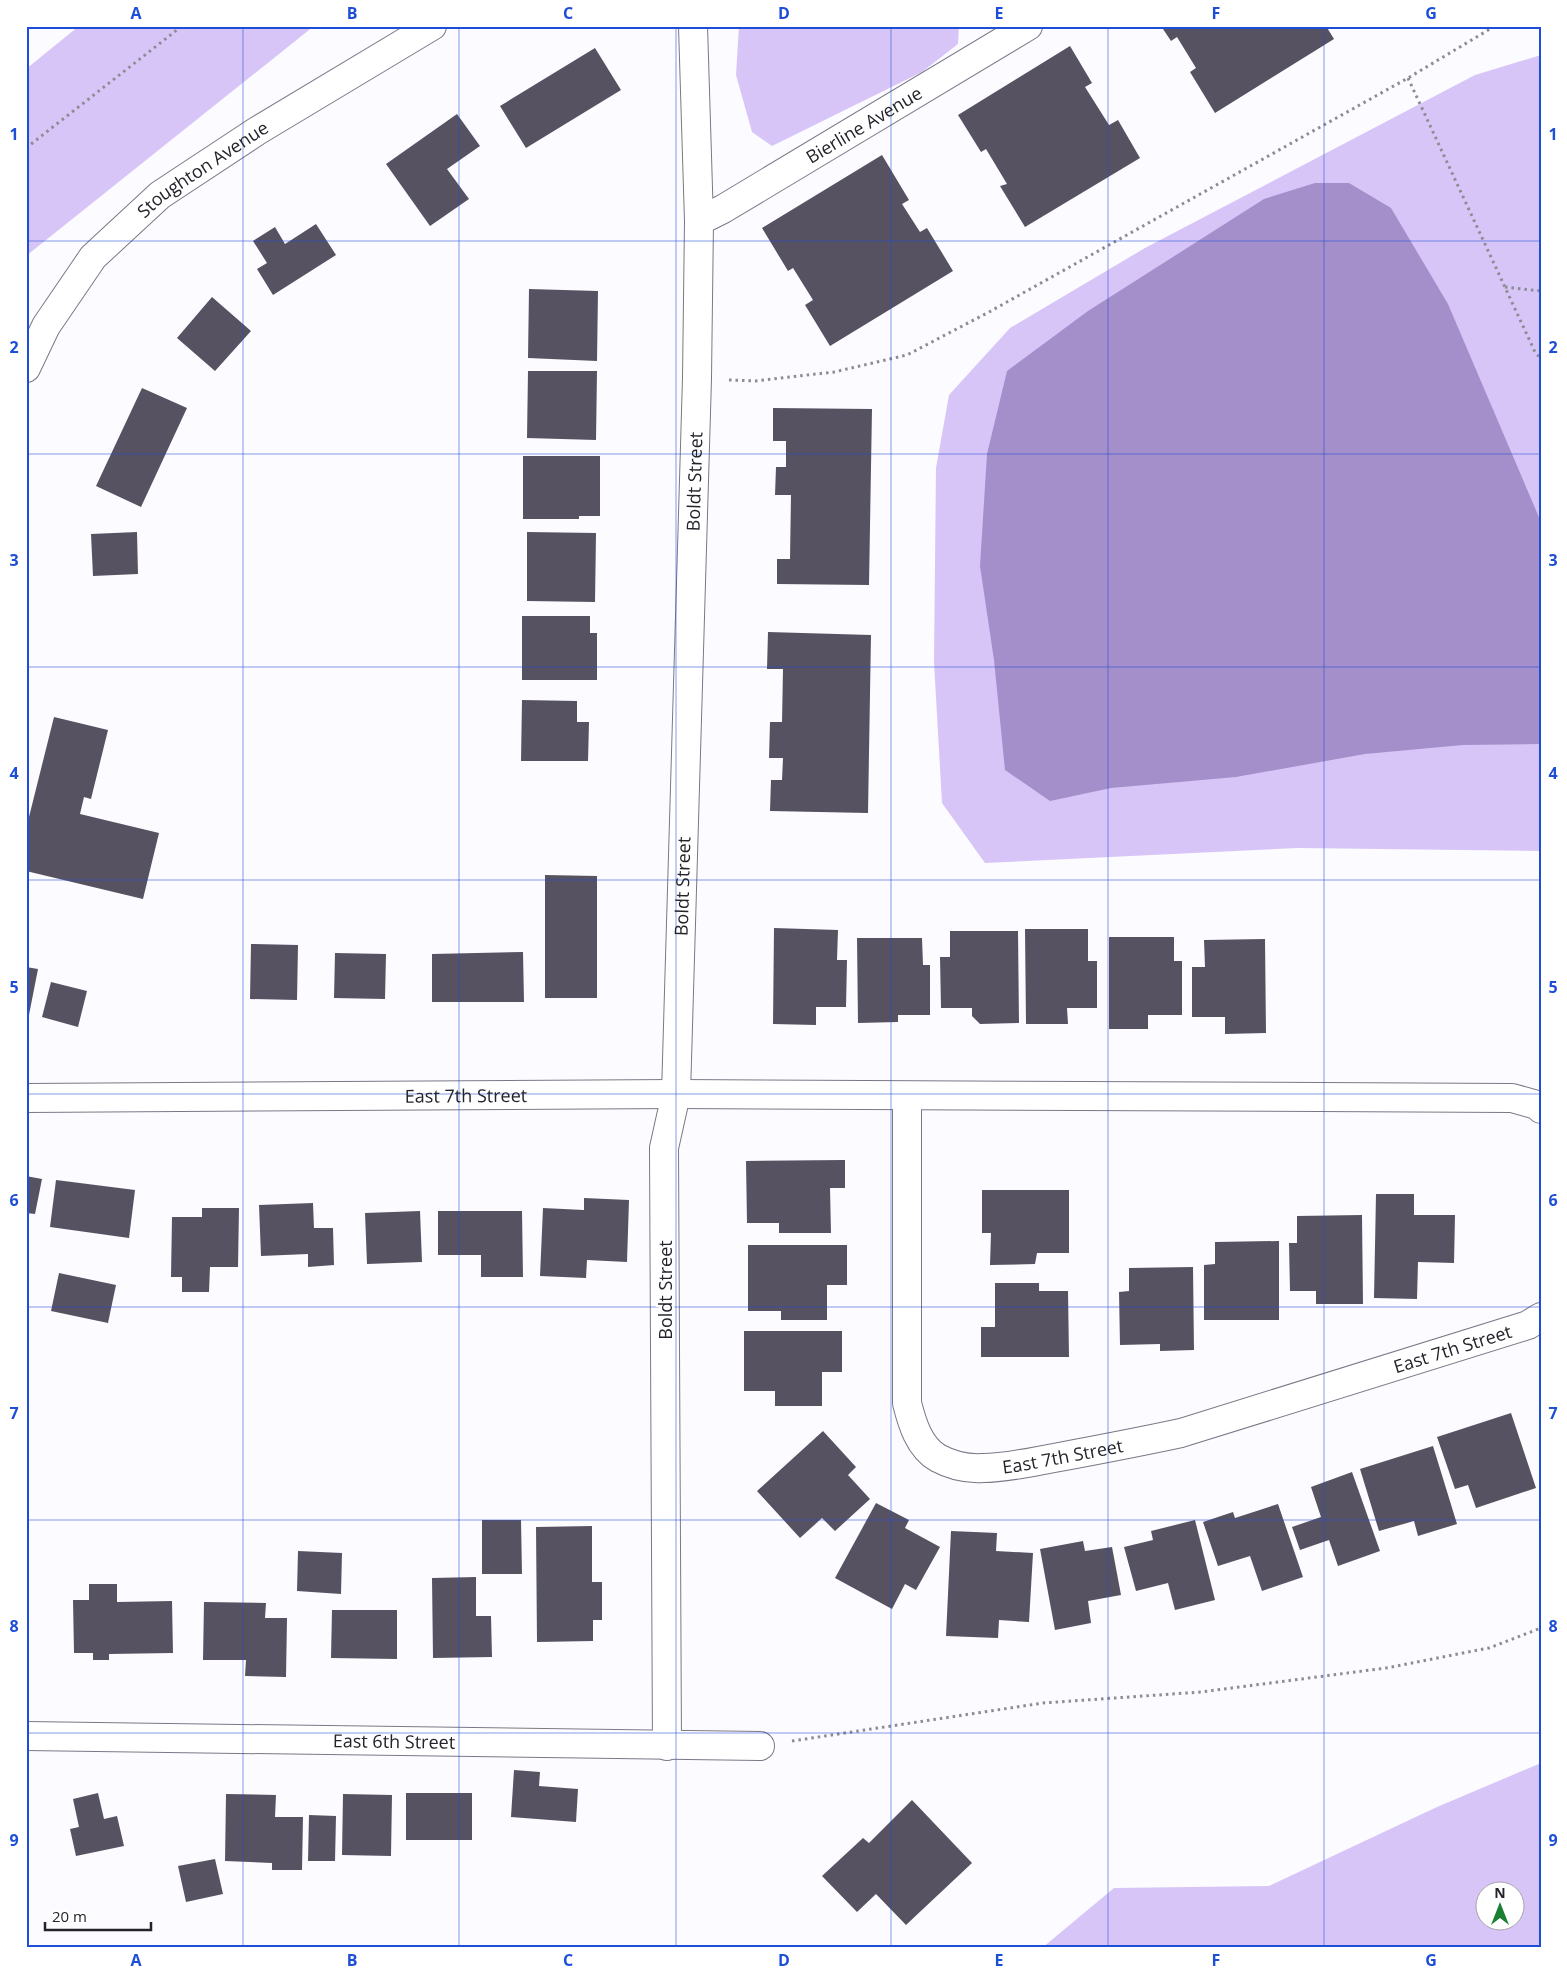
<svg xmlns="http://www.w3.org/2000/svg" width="1567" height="1974" font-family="'Open Sans',sans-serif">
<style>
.green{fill:#d7c5f8;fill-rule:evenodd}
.water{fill:#a48fca}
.building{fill:#575261}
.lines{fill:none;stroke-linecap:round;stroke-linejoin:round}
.minor-casing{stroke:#7c7787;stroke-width:30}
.tertiary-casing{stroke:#7c7787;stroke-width:30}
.path{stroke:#8d8c91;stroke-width:3;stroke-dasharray:2.5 4;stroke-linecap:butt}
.minor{stroke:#fff;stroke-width:28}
.tertiary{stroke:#fff;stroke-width:28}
.grid{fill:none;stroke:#1d4ed8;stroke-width:1;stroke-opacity:0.55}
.labels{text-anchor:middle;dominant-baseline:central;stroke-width:5;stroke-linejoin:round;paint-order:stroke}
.street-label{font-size:18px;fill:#25232a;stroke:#fff}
.neatline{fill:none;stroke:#1d4ed8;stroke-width:2}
.grid-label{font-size:16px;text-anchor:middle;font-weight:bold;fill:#1d4ed8}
</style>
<rect width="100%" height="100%" fill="#fcfbff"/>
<path class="green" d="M79 26H314L26 256V69Z
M739 26H959L958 44 922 72 772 146 752 132 736 75Z
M1541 55V851L1298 848 985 863 942 803 934 662 936 468 949 395 1010 328 1145 248 1475 75Z
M1541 1763V1948H1042L1114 1888 1269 1886 1437 1807ZM1484 1892H1514V1922H1484Z"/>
<path class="water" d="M1315 183H1349L1391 208 1448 304 1541 522V744L1463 745 1365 754 1236 777 1111 788 1050 801 1005 770 994 660 980 566 987 454 1007 371 1088 311 1264 199Z"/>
<path class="building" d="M1161 26H1326L1334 39 1215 113 1190 72 1196 68 1177 37 1171 41Z
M1070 46 1092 83 1085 87 1109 125 1118 120 1140 158 1025 227 1000 186 1007 184 986 149 981 152 958 115Z
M595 48 621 90 526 148 500 106Z
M457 114 480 146 447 169 469 199 430 226 386 164Z
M882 155 909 200 902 204 920 232 927 228 953 271 830 346 805 305 813 300 793 268 788 271 762 228Z
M316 224 336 255 273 295 257 269 267 263 253 241 275 227 285 244Z
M529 289 598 291 597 361 528 358Z
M212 297 251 331 215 371 177 338Z
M528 371H597L596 440 527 438Z
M142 388 187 408 141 507 96 486Z
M773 408 872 409 869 585 777 584V559H790L791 495H775L776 467H786V441H773Z
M523 456H600V516H579V519H523Z
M137 532 138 574 93 576 91 534Z
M527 532 596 533 595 602 527 601Z
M522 616H590V633H597V680H522Z
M768 632 871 635 868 813 770 811 771 780H782L783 758H769L770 722H782L783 669H767Z
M522 700 577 701V722H589L588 761H521Z
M54 717 108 730 91 799 84 797 80 814 159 833 143 899 26 871V829Z
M545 875 597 876V998H545Z
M774 928 838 930 837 960H847L846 1007H816V1025L773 1024Z
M1025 929H1088V961H1097V1008H1067L1068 1024H1026Z
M950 931H1018L1019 1023 980 1024 972 1016V1008H941L940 957H950Z
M1109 937H1174V961H1182V1015H1148V1029H1109Z
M857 938H922L923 965H930V1015H898V1022L858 1023Z
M1265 939 1266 1033 1225 1034V1017H1192V967H1205L1204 940Z
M251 944 298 945 297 1000 250 999Z
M523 952 524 1002H432V954Z
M335 953 386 954 385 999 334 998Z
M26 967 38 969 27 1025H26Z
M51 982 87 991 78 1027 42 1017Z
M845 1160V1188H830L831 1233H779V1223H747L746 1161Z
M26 1176 42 1179 35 1214 26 1213Z
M56 1180 135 1190 129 1238 50 1227Z
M982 1190H1069V1253H1037L1035 1264 990 1265 991 1233H982Z
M1376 1194H1414V1215H1455L1454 1263 1418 1262 1417 1299 1374 1298Z
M584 1198 629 1200 627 1262 587 1260 586 1278 540 1276 543 1208 584 1210Z
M313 1203 314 1228H333L334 1265 308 1267V1254L261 1256 259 1205Z
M202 1208H239L238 1267H210L209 1292H182V1277H171L172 1217H202Z
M420 1211 422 1262 367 1264 365 1213Z
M438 1211H522L523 1277H481V1255H438Z
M1362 1215 1363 1304H1316V1291H1290L1289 1243H1297V1216Z
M1279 1241V1320H1204V1265L1215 1264V1242Z
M748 1245H847V1285H827V1320H781V1311H748Z
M1193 1267 1194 1350 1160 1351V1344L1120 1345 1119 1292 1129 1291V1268Z
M59 1273 116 1285 108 1323 51 1311Z
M995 1283H1039V1291H1068L1069 1357H981V1327H995Z
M744 1331H842V1372H822V1406H775V1391H744Z
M1511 1413 1536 1488 1476 1508 1468 1485 1455 1489 1437 1437Z
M823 1431 856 1467 848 1475 870 1499 835 1531 822 1518 800 1538 757 1491Z
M1433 1446 1457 1524 1418 1536 1414 1521 1379 1531 1360 1469Z
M1352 1472 1380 1551 1338 1566 1329 1540 1300 1550 1292 1527 1321 1517 1311 1487Z
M876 1503 909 1520 905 1528 940 1547 916 1590 905 1584 892 1609 835 1578Z
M1278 1504 1303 1577 1262 1591 1250 1556 1218 1566 1203 1522 1233 1512 1235 1518Z
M482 1520H521L522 1574H482Z
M1195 1520 1215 1600 1175 1610 1168 1583 1136 1591 1124 1547 1153 1540 1151 1531Z
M592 1526V1582H602V1620H593V1641L537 1642 536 1527Z
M951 1531 997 1533 996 1551 1033 1553 1029 1622 999 1620 998 1638 946 1636Z
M1083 1541 1085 1551 1112 1547 1121 1595 1088 1601 1091 1623 1055 1630 1040 1549Z
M298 1551 342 1553 341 1594 297 1591Z
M476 1577V1616H491L492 1657 433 1658 432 1578Z
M89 1584H117V1602L172 1601 173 1653 109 1654V1660H93V1653H74L73 1600H89Z
M204 1602 266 1603 265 1618H287L286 1677 245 1676 246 1660H203Z
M332 1610H397V1659L331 1658Z
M514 1770 540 1772 539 1786 578 1789 576 1822 511 1817Z
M98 1793 104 1819 117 1816 124 1846 76 1856 70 1829 79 1827 73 1799Z
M406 1793H472V1840H406Z
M226 1794 276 1795 275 1817H303L302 1870H272V1863L225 1861Z
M343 1794 392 1795 391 1856 342 1855Z
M912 1800 972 1863 906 1925 876 1894 857 1912 822 1876 863 1838 869 1843Z
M309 1815 336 1816 335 1861H308Z
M215 1859 223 1894 186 1902 178 1866Z"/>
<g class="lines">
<defs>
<g id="minor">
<path id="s1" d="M699 221 723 209 1028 26"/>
<path id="s2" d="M907 1096V1403C912 1423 919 1447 938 1458 951 1465 968 1469 983 1468 1006 1468 1031 1462 1054 1458 1097 1450 1139 1442 1181 1433L1528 1325 1541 1317"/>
<path id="s3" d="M26 1098 676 1094 1512 1098 1537 1105 1541 1109"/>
<path id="s4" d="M26 1736 760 1746"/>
<path id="s5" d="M667 1746 664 1148 676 1094 697 378 699 221 693 26"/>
</g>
<g id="tertiary">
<path id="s6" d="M26 368 46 326 93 257 160 195 257 131 432 26"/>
</g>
</defs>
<use href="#minor" class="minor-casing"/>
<use href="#tertiary" class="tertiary-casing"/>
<path class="path" d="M1408 78 1535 352 1541 359
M26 148 182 26
M1505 287 1541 291
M729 380 755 381 834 372 907 355 989 312 1408 78 1495 26
M792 1741 1043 1703 1201 1692 1386 1668 1489 1648 1541 1628"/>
<use href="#minor" class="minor"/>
<use href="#tertiary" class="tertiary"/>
</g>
<path class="grid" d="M243 26V1948M459 26V1948M676 26V1948M891 26V1948M1108 26V1948M1324 26V1948M26 241H1541M26 454H1541M26 667H1541M26 880H1541M26 1094H1541M26 1307H1541M26 1520H1541M26 1733H1541"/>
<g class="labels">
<g class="street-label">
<text stroke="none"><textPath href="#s1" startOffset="191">Bierline Avenue</textPath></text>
<text stroke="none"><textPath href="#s6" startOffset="271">Stoughton Avenue</textPath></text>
<text stroke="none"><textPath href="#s5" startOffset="1266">Boldt Street</textPath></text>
<text stroke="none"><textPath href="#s5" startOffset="861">Boldt Street</textPath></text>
<text stroke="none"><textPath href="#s3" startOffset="440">East 7th Street</textPath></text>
<text transform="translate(665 1290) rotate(-90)">Boldt Street</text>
<text stroke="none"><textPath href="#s2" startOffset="904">East 7th Street</textPath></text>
<text stroke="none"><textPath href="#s2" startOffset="499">East 7th Street</textPath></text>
<text stroke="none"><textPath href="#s4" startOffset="368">East 6th Street</textPath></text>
</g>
</g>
<rect width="1567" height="1974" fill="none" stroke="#ffffff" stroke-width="55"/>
<g transform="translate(1500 1906)"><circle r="24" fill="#ffffff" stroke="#a8a7aa"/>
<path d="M0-4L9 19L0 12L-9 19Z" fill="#1b7f33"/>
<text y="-8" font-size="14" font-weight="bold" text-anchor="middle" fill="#25232a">N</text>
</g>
<path d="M45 1922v8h106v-8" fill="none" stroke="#25232a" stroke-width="2.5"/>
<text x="52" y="1922" font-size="15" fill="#25232a" stroke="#ffffff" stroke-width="4" paint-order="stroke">20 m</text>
<rect x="28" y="28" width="1512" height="1918" class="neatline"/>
<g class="grid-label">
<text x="136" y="19">A</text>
<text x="352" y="19">B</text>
<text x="568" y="19">C</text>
<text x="784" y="19">D</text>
<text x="999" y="19">E</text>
<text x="1216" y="19">F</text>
<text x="1431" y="19">G</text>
<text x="14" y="140">1</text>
<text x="1553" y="140">1</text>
<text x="14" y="353">2</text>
<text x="1553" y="353">2</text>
<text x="14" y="566">3</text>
<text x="1553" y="566">3</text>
<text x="14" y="779">4</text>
<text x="1553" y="779">4</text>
<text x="14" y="993">5</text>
<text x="1553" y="993">5</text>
<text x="14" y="1206">6</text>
<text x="1553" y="1206">6</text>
<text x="14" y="1419">7</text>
<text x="1553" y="1419">7</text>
<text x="14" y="1632">8</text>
<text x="1553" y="1632">8</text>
<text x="14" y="1846">9</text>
<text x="1553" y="1846">9</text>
<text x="136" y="1966">A</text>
<text x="352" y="1966">B</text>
<text x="568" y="1966">C</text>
<text x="784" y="1966">D</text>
<text x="999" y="1966">E</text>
<text x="1216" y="1966">F</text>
<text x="1431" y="1966">G</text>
</g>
</svg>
